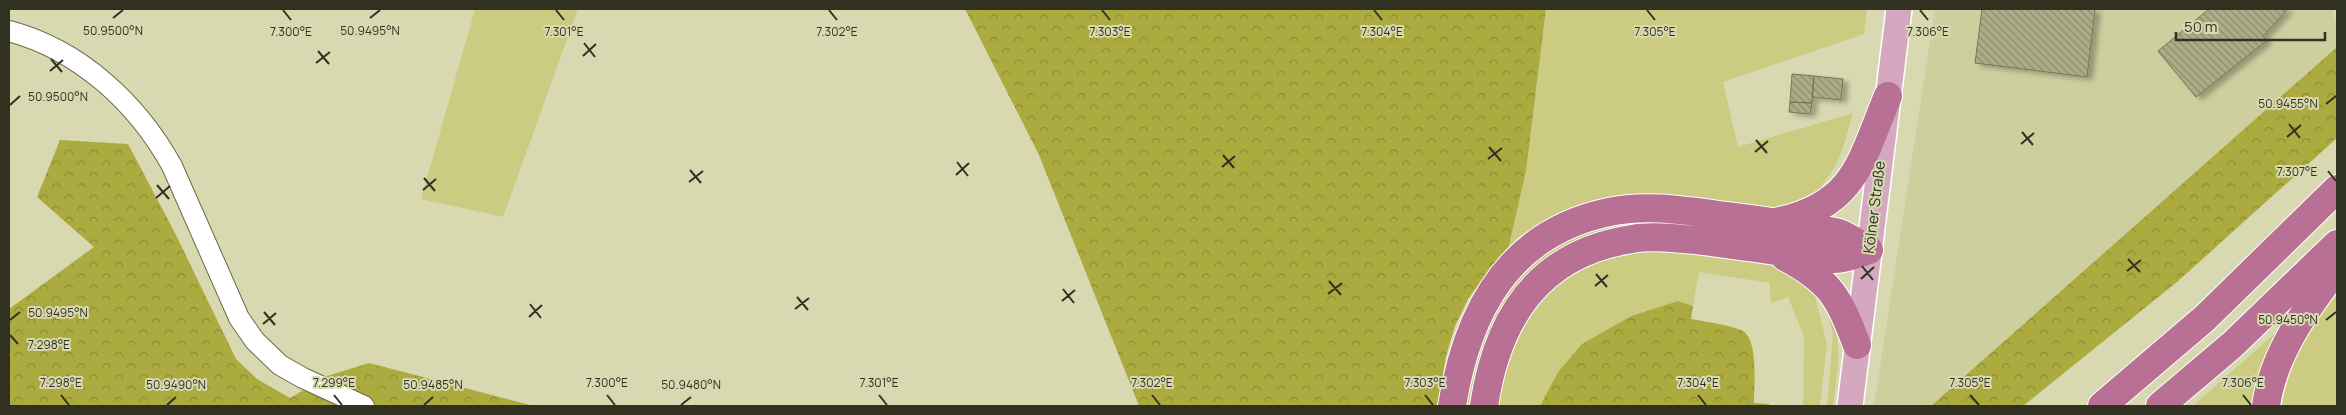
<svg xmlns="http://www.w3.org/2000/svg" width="2346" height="415" font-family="Manrope,sans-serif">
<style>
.built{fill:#cdcf9f}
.grass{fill:#cbcc82}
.forest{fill:url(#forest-crowns)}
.building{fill:url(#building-back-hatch);stroke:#767652;filter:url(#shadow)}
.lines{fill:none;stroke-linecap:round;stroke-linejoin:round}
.minor-casing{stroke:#6a6b47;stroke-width:22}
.major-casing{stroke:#fff;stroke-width:28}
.highway-casing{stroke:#fff;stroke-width:30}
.minor{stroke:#fff;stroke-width:20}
.major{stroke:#d4a9bf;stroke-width:25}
.highway{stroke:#b87094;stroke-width:28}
.ticks{fill:none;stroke:#303121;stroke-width:2}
.labels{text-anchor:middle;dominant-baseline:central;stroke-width:4;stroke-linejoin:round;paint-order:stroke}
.street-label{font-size:15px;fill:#303121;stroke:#d8d9b1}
.ticks-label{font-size:12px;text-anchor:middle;fill:#303121;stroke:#d8d9b1;stroke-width:4;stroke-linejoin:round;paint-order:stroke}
</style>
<defs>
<pattern id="forest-crowns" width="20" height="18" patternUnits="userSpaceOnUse" patternTransform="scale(1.25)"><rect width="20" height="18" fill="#acab3f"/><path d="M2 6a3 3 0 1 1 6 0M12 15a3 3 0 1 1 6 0" fill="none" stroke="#8c8c34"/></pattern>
<pattern id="building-back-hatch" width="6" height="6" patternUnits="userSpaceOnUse" patternTransform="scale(1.25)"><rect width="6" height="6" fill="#acad86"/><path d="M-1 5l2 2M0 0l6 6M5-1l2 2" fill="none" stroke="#8c8d6d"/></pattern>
<filter id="shadow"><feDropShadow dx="5.5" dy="3" stdDeviation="2.5" flood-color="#0004"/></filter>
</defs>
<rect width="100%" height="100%" fill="#d8d9b1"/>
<path class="built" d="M1935 9H2332L2337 25V47L1931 406H1874Z"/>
<path class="grass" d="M475 9H578L503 217 421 199Z
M1546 9H1867L1864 34 1723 82 1738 147 1853 113C1845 139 1841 166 1821 185L1824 194 1788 207 1768 208 1557 218 1528 233 1508 250 1526 171Z
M1659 220 1819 238 1838 248 1711 232 1553 259 1477 406H1461L1468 363 1502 295 1536 258 1575 235 1623 221Z
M1651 249 1762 261 1788 268 1817 291 1816 301 1827 344 1820 406H1803L1804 337 1788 297 1772 303 1770 299V283L1699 272 1693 306 1678 301 1631 316 1582 344 1558 372 1540 406H1497C1508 348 1518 307 1571 274 1579 270 1587 263 1595 261 1613 255 1633 253 1651 249Z
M2337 295V406H2282C2289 367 2309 324 2337 295Z
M1827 309C1845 338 1837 374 1833 406H1827L1833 334Z
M2290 320 2257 406H2193Z"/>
<path class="forest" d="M965 9H1546L1526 171 1508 250 1491 268 1468 299 1455 326 1446 356 1438 406H1139L1039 155Z
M2337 47V138L2177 282 2023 406H1931Z
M60 140 128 144 174 231 236 359 257 379 290 398 327 376 369 363 534 406H9V309L94 247 37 197Z
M1678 301 1693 306 1691 319C1707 322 1726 324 1741 330 1759 337 1754 385 1754 403L1769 404V406H1540L1558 372 1582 344 1631 316Z"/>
<path class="building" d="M1982 9H2095L2087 77 1975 63Z
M2209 9H2288L2263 36 2266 41 2196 97 2158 51Z
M1792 74 1814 76 1812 103 1790 102Z
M1814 76 1843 79 1841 100 1812 97Z
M1790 102 1812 103 1810 114 1789 112Z"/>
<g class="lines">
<defs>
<path id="minor" d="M9 31C80 50 137 103 172 166L239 318 255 341 280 365 303 378 364 406"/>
<path id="major" d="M1850 406 1899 9"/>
<path id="highway" d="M1780 221C1856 204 1861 160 1888 96
M1785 257C1831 281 1839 298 1857 345
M1452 406C1467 312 1508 233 1609 212 1650 203 1693 212 1734 217 1759 220 1784 224 1809 228 1818 230 1830 230 1839 233 1849 237 1859 244 1869 250
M1484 406C1497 318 1539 253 1632 239 1654 235 1682 239 1704 241 1738 245 1772 251 1806 255 1815 257 1826 259 1836 259 1846 259 1859 253 1869 250
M2102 406 2205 318 2337 189
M2160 406 2232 345 2337 244
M2266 406C2273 354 2306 309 2337 268"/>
</defs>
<use href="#minor" class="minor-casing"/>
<use href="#major" class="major-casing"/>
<use href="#highway" class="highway-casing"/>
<use href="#minor" class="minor"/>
<use href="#major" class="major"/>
<use href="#highway" class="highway"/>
</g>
<path class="ticks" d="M283 10 291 20M556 10 564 20M829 10 837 20M1102 10 1110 20M1374 10 1382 20M1647 10 1655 20M1920 10 1928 20M113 18 123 10M370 18 380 10M584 43 595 57M318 51 329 64M583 56 596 44M51 59 62 72M316 63 330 52M50 71 63 60M2326 104 2336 96M10 105 20 96M2289 124 2300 138M2022 132 2033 145M2287 137 2301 125M1756 140 1767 153M2021 144 2034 133M1489 147 1501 161M1755 152 1768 141M1223 155 1234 168M1488 159 1502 148M957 162 968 176M1222 167 1235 156M690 170 701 183M2328 171 2336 181M956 175 969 163M424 178 435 191M689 182 703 171M157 185 169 199M423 190 436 179M156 198 170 186M2128 259 2140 272M1862 266 1873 280M2127 271 2141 260M1596 274 1607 287M1861 279 1874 267M1329 281 1341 295M1595 286 1608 275M1063 289 1074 303M1328 294 1342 283M797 297 808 310M1062 301 1075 290M530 304 541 318M795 309 809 298M264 312 275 325M529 317 542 305M10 320 20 312M2326 320 2336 312M263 324 276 313M10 335 18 344M61 395 69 405M334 395 342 405M607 395 615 405M879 395 887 405M1152 395 1160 405M1425 395 1433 405M1698 395 1706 405M1970 395 1979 405M2243 395 2251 405M167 405 176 397M424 405 433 397M681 405 691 397"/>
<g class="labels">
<g class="street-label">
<text transform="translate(1874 207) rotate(-83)">Kölner Straße</text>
</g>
</g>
<g class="ticks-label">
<text x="113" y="35">50.9500°N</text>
<text x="370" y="35">50.9495°N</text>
<text x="291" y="36">7.300°E</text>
<text x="564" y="36">7.301°E</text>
<text x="837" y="36">7.302°E</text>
<text x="1382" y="36">7.304°E</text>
<text x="1655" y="36">7.305°E</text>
<text x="1928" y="36">7.306°E</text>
<text x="1110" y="36">7.303°E</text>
<text x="58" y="101">50.9500°N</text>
<text x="2288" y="108">50.9455°N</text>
<text x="2297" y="176">7.307°E</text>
<text x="58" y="317">50.9495°N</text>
<text x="2288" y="324">50.9450°N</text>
<text x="49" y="349">7.298°E</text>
<text x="61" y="387">7.298°E</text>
<text x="334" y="387">7.299°E</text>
<text x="607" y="387">7.300°E</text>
<text x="879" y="387">7.301°E</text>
<text x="1152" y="387">7.302°E</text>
<text x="1425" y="387">7.303°E</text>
<text x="1698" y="387">7.304°E</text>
<text x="1970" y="387">7.305°E</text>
<text x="2243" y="387">7.306°E</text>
<text x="176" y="389">50.9490°N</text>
<text x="433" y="389">50.9485°N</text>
<text x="691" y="389">50.9480°N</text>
</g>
<rect width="2346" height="415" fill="none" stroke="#303121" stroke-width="20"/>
<path d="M2176 32v8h149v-8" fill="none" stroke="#303121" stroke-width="2.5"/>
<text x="2184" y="32" font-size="15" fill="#303121" stroke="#d8d9b1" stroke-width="4" paint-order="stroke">50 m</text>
</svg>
